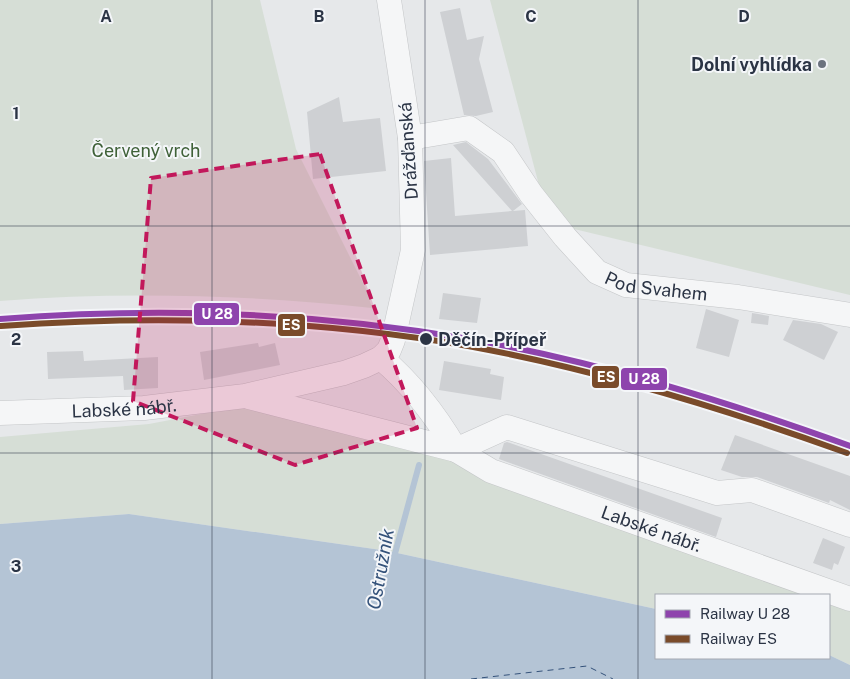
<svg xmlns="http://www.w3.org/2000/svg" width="850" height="679" font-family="'Public Sans',sans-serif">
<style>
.green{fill:#d6ded6}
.water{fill:#b4c4d5}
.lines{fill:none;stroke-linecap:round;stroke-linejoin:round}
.stream{stroke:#b4c4d5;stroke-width:6}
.ferry{stroke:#34527a;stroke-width:1;stroke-dasharray:6 5;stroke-linecap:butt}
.building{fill:#ced0d3}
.minor-casing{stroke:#c4c6c8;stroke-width:25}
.minor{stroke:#f5f6f7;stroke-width:24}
.rail-1-casing{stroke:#f4f6f9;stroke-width:10}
.rail-2-casing{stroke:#f4f6f9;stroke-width:10}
.rail-1{stroke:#8e44ad;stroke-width:6}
.rail-2{stroke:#7a4b2a;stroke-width:6}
.marked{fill:#c2185b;fill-opacity:0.2;stroke:#c2185b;stroke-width:4;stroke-dasharray:10 6;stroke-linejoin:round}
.grid{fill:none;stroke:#2b3445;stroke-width:1;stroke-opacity:0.55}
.poi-dot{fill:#6c737f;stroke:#f4f6f9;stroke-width:2}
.stop-dot{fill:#2b3445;stroke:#f4f6f9;stroke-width:2}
.labels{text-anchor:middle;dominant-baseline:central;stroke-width:4;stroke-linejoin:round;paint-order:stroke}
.poi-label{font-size:18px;font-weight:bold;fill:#2b3445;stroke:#f4f6f9;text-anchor:end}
.park-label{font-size:18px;fill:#3f6138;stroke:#f4f6f9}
.street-label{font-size:18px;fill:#2b3445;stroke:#f4f6f9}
.stop-label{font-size:18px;font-weight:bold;fill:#2b3445;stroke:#f4f6f9;text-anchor:start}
.water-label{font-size:19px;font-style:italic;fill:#34527a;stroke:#f4f6f9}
.grid-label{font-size:16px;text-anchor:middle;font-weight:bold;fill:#2b3445;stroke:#f4f6f9;stroke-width:4;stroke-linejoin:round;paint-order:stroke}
.line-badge{stroke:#f4f6f9;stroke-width:2}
.badge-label{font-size:14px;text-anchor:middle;font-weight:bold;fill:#fff}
</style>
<rect width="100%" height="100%" fill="#e6e8ea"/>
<path class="green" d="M0 0H260L296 149 366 289 372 308C249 295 123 291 0 301Z
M490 0H850V295L549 223Z
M248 405 452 461 816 595H656V609L388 551 129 514 0 524V437L149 424Z
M829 600 850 608V665L829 655Z"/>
<path class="water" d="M129 514 388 551 656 609V658H829V655L850 665V679H0V524Z"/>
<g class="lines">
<path class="stream" d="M393 561 419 465"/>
<path class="ferry" d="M471 679 587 666 613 679"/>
</g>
<path class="building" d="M460 8 467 40 484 36 479 59 493 112 476 116 464 115 440 12Z
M339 97 343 122 380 118 386 171 313 179 307 112Z
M466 142 488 159 522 204 513 211 525 210 528 246 430 255 424 161 451 158 455 216 512 211 453 145Z
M443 293 481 298 477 323 439 319Z
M706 309 739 320 729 357 696 348Z
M752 313 769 316 768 325 751 323Z
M793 320 821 324 838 332 824 360 783 340Z
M258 343 259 347 275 343 280 365 204 380 200 352Z
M83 351 84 361 158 357V388L124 390 123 376 48 379 47 352Z
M444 361 491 369 490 374 504 377 501 400 439 390Z
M735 435 850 476V510L830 500 829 503 757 477H742L721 470Z
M507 442 722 518 716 537 499 459 504 443Z
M823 538 845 547 838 565 834 563 832 570 813 563Z"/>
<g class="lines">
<defs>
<g id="minor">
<path id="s1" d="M410 138 469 128 503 152 531 194 565 237 597 272 626 285 738 297 850 315"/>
<path d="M381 358C412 384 436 416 456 450"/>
<path id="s2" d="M249 397 456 450 491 471 850 599"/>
<path id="s3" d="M0 413 144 408 245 396 344 373 364 366 381 358 389 350 393 340 413 250 410 138 389 0"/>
<path d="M456 450 507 427 717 493 752 490 850 525"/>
</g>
</defs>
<use href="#minor" class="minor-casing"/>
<use href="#minor" class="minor"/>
<defs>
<path id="rail-1" d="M0 319C156 307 315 312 469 339 599 362 725 401 850 446"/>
<path id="rail-2" d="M1 326C156 315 314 319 468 346 598 370 723 408 847 453"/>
</defs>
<use href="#rail-1" class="rail-1-casing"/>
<use href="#rail-2" class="rail-2-casing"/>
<use href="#rail-1" class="rail-1"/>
<use href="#rail-2" class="rail-2"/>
</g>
<path class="marked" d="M320 154 417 428 295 465 133 401 151 178Z"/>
<path class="grid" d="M212 0V679M425 0V679M638 0V679M0 226H850M0 453H850"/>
<circle class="poi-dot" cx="822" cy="64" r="5"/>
<circle class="stop-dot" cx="426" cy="339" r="7"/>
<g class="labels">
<g class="poi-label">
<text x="812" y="64">Dolní vyhlídka</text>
</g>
<g class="park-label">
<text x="146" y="150">Červený vrch</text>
</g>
<g class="street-label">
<text transform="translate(408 151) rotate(-94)">Drážďanská</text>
<text stroke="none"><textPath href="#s1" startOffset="316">Pod Svahem</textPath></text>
<text stroke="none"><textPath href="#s3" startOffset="124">Labské nábř.</textPath></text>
<text stroke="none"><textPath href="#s2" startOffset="425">Labské nábř.</textPath></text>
</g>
<g class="stop-label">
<text x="438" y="339">Děčín-Přípeř</text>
</g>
<g class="water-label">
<text transform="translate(380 569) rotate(-80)">Ostružník</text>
</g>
</g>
<g class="grid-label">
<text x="106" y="22">A</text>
<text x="319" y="22">B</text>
<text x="531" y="22">C</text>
<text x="744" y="22">D</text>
<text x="16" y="119">1</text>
<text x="16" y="345">2</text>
<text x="16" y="572">3</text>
</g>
<g class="line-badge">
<rect x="193" y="302" width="47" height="24" rx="5" fill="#8e44ad"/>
<rect x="277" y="313" width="29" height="24" rx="5" fill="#7a4b2a"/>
<rect x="591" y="365" width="29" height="24" rx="5" fill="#7a4b2a"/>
<rect x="620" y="367" width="48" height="24" rx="5" fill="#8e44ad"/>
</g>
<g class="badge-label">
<text x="217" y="319">U 28</text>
<text x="291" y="330">ES</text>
<text x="606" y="382">ES</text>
<text x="644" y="384">U 28</text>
</g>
<rect x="655" y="594" width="175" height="65" fill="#f4f6f9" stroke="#a4a8b1"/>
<rect x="665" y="610" width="25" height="8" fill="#8e44ad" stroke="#a4a8b1"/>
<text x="700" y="619" font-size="15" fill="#2b3445">Railway U 28</text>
<rect x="665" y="635" width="25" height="8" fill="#7a4b2a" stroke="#a4a8b1"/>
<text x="700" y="644" font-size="15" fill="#2b3445">Railway ES</text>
</svg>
